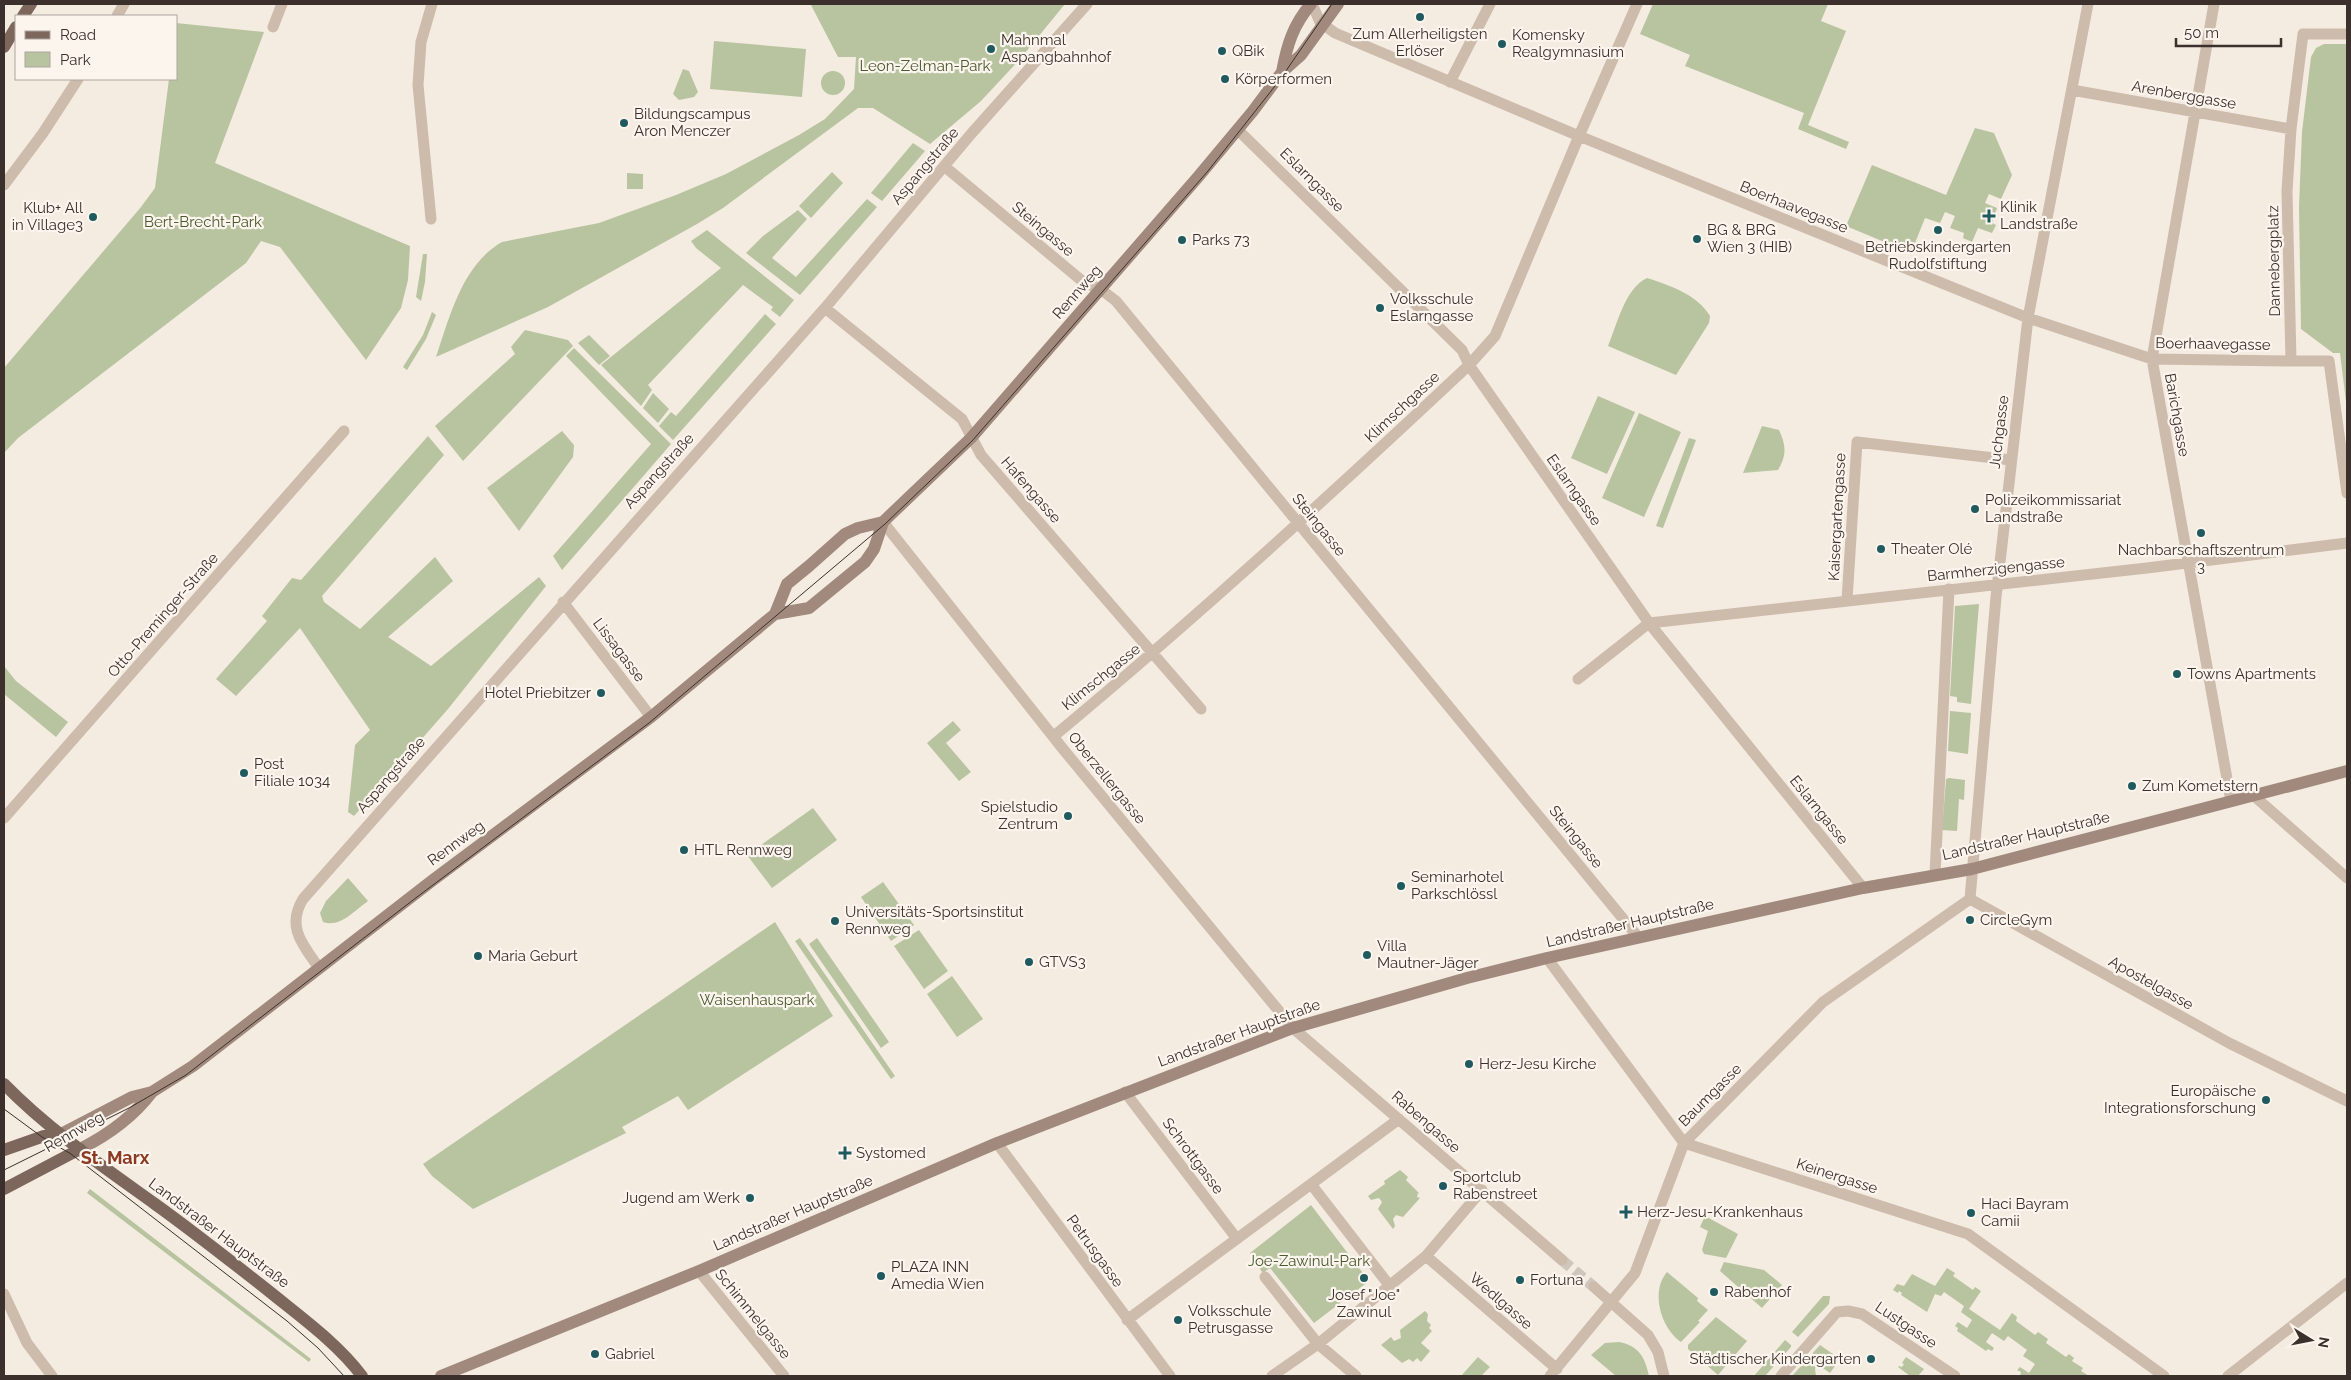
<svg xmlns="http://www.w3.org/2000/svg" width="2351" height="1380" font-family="Raleway,sans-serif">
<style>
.green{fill:#b8c4a0}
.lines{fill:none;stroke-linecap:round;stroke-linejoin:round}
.minor-tunnel{stroke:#cfc6bd;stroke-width:11;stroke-dasharray:11 5.5;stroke-linecap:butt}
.minor{stroke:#cdbbac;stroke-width:11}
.secondary{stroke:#a18a7d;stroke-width:12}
.primary{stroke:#7d675c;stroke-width:12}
.tram{stroke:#3b302b;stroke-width:1}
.poi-dot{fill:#1f5a5e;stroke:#fbf5ee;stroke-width:2}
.labels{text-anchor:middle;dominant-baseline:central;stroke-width:4.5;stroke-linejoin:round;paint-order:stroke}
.poi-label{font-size:15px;fill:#3b302b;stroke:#fbf5ee;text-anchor:start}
.park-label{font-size:15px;fill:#4a5a2e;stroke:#fbf5ee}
.street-label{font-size:15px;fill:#3b302b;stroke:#fbf5ee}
.quarter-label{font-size:18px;font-weight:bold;fill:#8c3b22;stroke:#fbf5ee}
</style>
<rect width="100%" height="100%" fill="#f4ebe1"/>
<path class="green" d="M821 4H1065L1020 59 981 101 930 144 873 108H858L723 208 697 224 548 307 436 357C450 316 462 265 502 242L599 223 676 195 726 174 799 135 825 119 854 89 856 57H838L811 5Z
M1653 4H1828L1821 21 1846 31 1808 125 1849 142 1846 149 1798 129 1804 113 1685 66 1690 55 1640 34Z
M176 23 264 32 215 163 410 246 408 280 401 308 366 360 280 247 261 241 246 263 18 438 4 453V368L141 207 155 188 169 79H176Z
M714 41 806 49 802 97 710 89Z
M2324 44H2347V410L2340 353H2333L2301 329 2299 207 2302 132 2311 57 2316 48Z
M683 69 689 71 698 92 694 97 679 100 673 94Z
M821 83a12 12 0 1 1 24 0a12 12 0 1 1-24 0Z
M1975 128 1994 133 2012 175 2001 199 1989 194 1985 203 1997 208 1992 223 1996 225 1992 233 1978 228 1972 242 1963 238 1964 233 1950 228 1955 216 1945 212 1940 223 1925 218 1911 253 1846 226 1872 165 1946 195Z
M913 143 925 151 882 201 871 193Z
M832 172 843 183 811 218 799 206Z
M627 173 643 174V189H627Z
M867 199 877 207 800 295 746 253 763 236 798 210 807 219 772 258 796 277Z
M707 230 794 300 780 317 771 310 773 307 743 285 648 385 652 390 641 406 601 365 721 268 696 248 691 241Z
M423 254H427L425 282 421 301 416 297Z
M1647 278C1669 285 1698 295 1710 316L1709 323 1676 375 1608 346C1617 325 1625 288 1647 278Z
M432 312 436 315 426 339 407 370 403 367 423 335Z
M765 314 776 324 673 440 659 426 671 412 676 416Z
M525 330 568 340 573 346 463 461 435 426 515 354 511 347Z
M589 335 610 356 599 365 578 343Z
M574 348 671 444 562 570 553 556 651 444 566 356Z
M653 393 669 409 658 423 643 408Z
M1598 396 1635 412 1607 474 1571 458Z
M1639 413 1681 432 1644 517 1602 498Z
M1762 426 1779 430C1786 445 1787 455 1778 470L1743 473Z
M562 431 574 445 573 457 519 531 487 488Z
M428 436 444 455 322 596 324 602 360 629 435 557 453 581 388 637 431 666 539 577 546 586 448 709 354 816 348 812 355 745 370 730 300 628 236 696 216 679 267 621 262 616 292 578 301 580Z
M1689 438 1696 440 1663 528 1656 526Z
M1979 604 1971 704 1957 702V697L1950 696 1955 606Z
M4 666 16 681 68 722 56 737 4 694Z
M1950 711 1971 713 1968 754 1948 751Z
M953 721 961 730 946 743 971 772 959 781 927 743Z
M1949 778 1965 780 1964 800 1959 799 1957 831 1942 830 1946 779Z
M813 808 837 840 772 888 747 855Z
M348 878 368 901C354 911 340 928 323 922L320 913 326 901Z
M883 882 914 925 891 941 861 897Z
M775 922 833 1016 688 1110 678 1096 622 1127 626 1133 475 1208 473 1209 432 1176 423 1164Z
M919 930 948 971 924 989 894 946Z
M800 938 895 1076 891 1079 795 941Z
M817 938 889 1042 881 1048 809 944Z
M952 976 983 1019 957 1037 927 994Z
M1400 1170 1408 1177 1406 1180 1420 1194 1418 1193 1417 1197 1420 1198 1403 1217 1396 1215 1393 1219 1395 1226 1393 1229 1378 1209 1382 1202 1379 1198 1371 1200 1368 1196 1385 1184 1384 1181Z
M90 1189 311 1359 309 1362 87 1193Z
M1311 1205 1369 1281 1314 1323 1270 1268 1263 1273 1251 1257 1252 1256 1250 1253Z
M1705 1216 1738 1234 1726 1258 1704 1254 1702 1250 1708 1231 1700 1227Z
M1724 1262 1764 1270 1782 1285 1762 1308 1720 1271Z
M1947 1268 1955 1273 1953 1276 1973 1290 1975 1287 1981 1291 1969 1309 2000 1330 2012 1313 2017 1317 2016 1321 2035 1335 2038 1332 2048 1339 2046 1343 2066 1357 2069 1354 2074 1358 2072 1361 2083 1368 2081 1371 2089 1376H2020L2021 1372 2017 1370 2020 1367 2029 1373 2035 1364 2023 1356 2027 1350 2008 1336 2004 1341 1992 1333 1986 1342 1994 1348 1992 1351 1988 1349 1986 1351 1957 1331 1958 1328 1955 1326 1958 1322 1967 1328 1972 1320 1961 1312 1964 1306 1944 1292 1941 1296 1935 1294 1927 1312 1901 1295 1902 1293 1899 1291 1898 1293 1893 1290 1897 1284 1904 1286 1912 1274 1935 1286Z
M1667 1272 1698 1298 1697 1301 1708 1310 1698 1321 1700 1322 1681 1342C1661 1328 1650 1292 1667 1272Z
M1823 1296H1830L1829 1304 1798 1337 1792 1332Z
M1425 1311 1428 1314 1427 1321 1431 1325 1429 1328 1432 1331 1421 1343 1430 1351 1421 1362 1417 1358 1413 1362 1409 1359 1402 1363 1381 1345 1391 1337 1394 1341 1401 1338 1400 1330Z
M1716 1317 1747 1341 1718 1375 1688 1349V1345Z
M1785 1340 1791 1345V1347L1765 1376H1754Z
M1619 1342C1639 1346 1645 1357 1649 1376H1616L1591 1355 1605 1343Z
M1820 1345 1840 1359 1830 1373 1817 1364 1815 1369 1816 1376H1792Z
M1478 1357 1490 1367 1481 1376H1461Z
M1906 1357 1924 1369 1918 1376H1910L1898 1367 1899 1366 1902 1367 1904 1364 1902 1363Z"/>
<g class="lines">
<path class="minor-tunnel" d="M1562 1260 1594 1287"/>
<path class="minor" d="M1312 4 1320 22 1335 33 1579 136 2028 318 2152 359 2291 361
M2214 4 2152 359 2231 801
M117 16 124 4
M273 27 282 4
M2347 34H2303L2291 129 2287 191 2291 361H2329L2347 493
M1450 82 1490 4
M2072 90 2291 129
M1238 130 1462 350 1469 365 1649 623 1863 888
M944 166 1081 280 1103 291 1116 301 1638 937
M4 185 43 133 78 79
M431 219 418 85 421 42 432 4
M825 308 962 419 981 455 1201 709
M883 522 1063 749 1293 1028 1562 1260
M1847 600 1857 442 2011 460
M563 602 651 717
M1578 679 1649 623 2147 568 2347 543
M1054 736C1197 617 1334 492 1469 365L1495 336 1579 136 1637 4
M2253 795 2347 878
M4 818 344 431
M1935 874 1949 589
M1970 899 1996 597 2028 318 2088 4
M1970 899 2229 1043 2347 1101
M1547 958 1684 1143 1968 1234 2164 1376
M319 968C303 945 286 927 303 899L825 308 971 134 1087 4
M1125 1092 1237 1239
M997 1143 1170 1376
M1311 1184 1389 1285
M1426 1256 1557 1369
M699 1271 784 1376
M1265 1277 1318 1344 1356 1376
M1594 1287 1648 1335 1658 1352 1664 1376
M4 1294 27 1343 52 1376
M1127 1320 1399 1119
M1272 1376 1318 1344 1426 1256 1482 1190
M1550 1376 1635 1273 1684 1143 1823 1002 1970 899
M1781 1376 1837 1312 1848 1311 1862 1314 1955 1376
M2228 1376 2347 1283"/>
<path class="secondary" d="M1282 72C1287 45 1293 25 1311 4
M775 614 787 584 809 566 845 534 858 528 883 522
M59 1135 132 1097 152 1092 193 1066 433 880 651 717 775 614 809 608 865 562 874 549 883 522 971 438 1198 177 1253 111 1282 72 1301 55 1338 4
M80 1149C108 1135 133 1117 152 1092
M441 1376 699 1271 997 1143 1293 1028 1467 978 1547 958 1863 888 1972 869 2347 771"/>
<path class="primary" d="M23 16 31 4
M4 47 16 27
M4 1084C49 1130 102 1166 155 1204 194 1232 232 1262 270 1292 302 1318 337 1343 362 1376
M4 1150 44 1136 59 1135
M4 1189 80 1149"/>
<path class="tram" d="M4 1109 42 1137 71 1154 287 1321 318 1348 344 1376
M4 1170 129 1108 186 1075 417 897 649 723 885 524 972 441 1208 171 1279 81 1332 4"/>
</g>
<g class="poi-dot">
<circle cx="1420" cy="17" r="5"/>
<circle cx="1502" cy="44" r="5"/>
<circle cx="991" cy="49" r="5"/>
<circle cx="1222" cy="51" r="5"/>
<circle cx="1225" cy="79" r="5"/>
<circle cx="624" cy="123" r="5"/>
<path d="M1986.5 208.5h5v5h5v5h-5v5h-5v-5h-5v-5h5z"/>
<circle cx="93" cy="217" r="5"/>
<circle cx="1938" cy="230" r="5"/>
<circle cx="1697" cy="239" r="5"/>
<circle cx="1182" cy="240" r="5"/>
<circle cx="1380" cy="308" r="5"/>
<circle cx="1975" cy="509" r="5"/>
<circle cx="2201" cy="533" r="5"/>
<circle cx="1881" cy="549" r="5"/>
<circle cx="2177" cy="674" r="5"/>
<circle cx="601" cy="693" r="5"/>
<circle cx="244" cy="773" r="5"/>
<circle cx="2132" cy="786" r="5"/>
<circle cx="1068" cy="816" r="5"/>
<circle cx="684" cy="850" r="5"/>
<circle cx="1401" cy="886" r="5"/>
<circle cx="1970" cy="920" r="5"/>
<circle cx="835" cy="921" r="5"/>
<circle cx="1367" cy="955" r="5"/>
<circle cx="478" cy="956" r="5"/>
<circle cx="1029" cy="962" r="5"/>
<circle cx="1469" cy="1064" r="5"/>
<circle cx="2266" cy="1100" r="5"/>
<path d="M842.5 1145.5h5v5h5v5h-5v5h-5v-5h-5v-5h5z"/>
<circle cx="1443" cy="1186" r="5"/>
<circle cx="750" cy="1198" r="5"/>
<path d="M1623.5 1204.5h5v5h5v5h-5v5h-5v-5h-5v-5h5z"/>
<circle cx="1971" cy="1213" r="5"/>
<circle cx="881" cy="1276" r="5"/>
<circle cx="1364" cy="1278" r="5"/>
<circle cx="1520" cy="1280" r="5"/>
<circle cx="1714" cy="1292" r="5"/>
<circle cx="1178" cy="1320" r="5"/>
<circle cx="595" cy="1354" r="5"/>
<circle cx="1871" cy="1359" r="5"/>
</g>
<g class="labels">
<g class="poi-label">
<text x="1420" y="34" text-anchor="middle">Zum Allerheiligsten<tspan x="1420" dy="17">Erlöser</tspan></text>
<text x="1512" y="35">Komensky<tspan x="1512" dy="17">Realgymnasium</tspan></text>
<text x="1001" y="40">Mahnmal<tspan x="1001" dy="17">Aspangbahnhof</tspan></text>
<text x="1232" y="51">QBik</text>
<text x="1235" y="79">Körperformen</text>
<text x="634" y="114">Bildungscampus<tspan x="634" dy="17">Aron Menczer</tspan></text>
<text x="2000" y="207">Klinik<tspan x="2000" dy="17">Landstraße</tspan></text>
<text x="83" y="208" text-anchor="end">Klub+ All<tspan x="83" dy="17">in Village3</tspan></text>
<text x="1707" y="230">BG &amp; BRG<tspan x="1707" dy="17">Wien 3 (HIB)</tspan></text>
<text x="1192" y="240">Parks 73</text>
<text x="1938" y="247" text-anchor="middle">Betriebskindergarten<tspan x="1938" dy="17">Rudolfstiftung</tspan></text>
<text x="1390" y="299">Volksschule<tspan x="1390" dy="17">Eslarngasse</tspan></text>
<text x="1985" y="500">Polizeikommissariat<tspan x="1985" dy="17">Landstraße</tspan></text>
<text x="1891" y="549">Theater Olé</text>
<text x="2201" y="550" text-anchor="middle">Nachbarschaftszentrum<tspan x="2201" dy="17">3</tspan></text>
<text x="2187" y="674">Towns Apartments</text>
<text x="591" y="693" text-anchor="end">Hotel Priebitzer</text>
<text x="254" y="764">Post<tspan x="254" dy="17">Filiale 1034</tspan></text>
<text x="2142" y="786">Zum Kometstern</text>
<text x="1058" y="807" text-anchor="end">Spielstudio<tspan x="1058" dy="17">Zentrum</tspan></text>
<text x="694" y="850">HTL Rennweg</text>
<text x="1411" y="877">Seminarhotel<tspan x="1411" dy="17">Parkschlössl</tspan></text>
<text x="845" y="912">Universitäts-Sportsinstitut<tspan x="845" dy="17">Rennweg</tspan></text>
<text x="1980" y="920">CircleGym</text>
<text x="1377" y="946">Villa<tspan x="1377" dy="17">Mautner-Jäger</tspan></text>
<text x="488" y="956">Maria Geburt</text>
<text x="1039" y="962">GTVS3</text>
<text x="1479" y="1064">Herz-Jesu Kirche</text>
<text x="2256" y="1091" text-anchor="end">Europäische<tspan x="2256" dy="17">Integrationsforschung</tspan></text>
<text x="856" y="1153">Systomed</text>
<text x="1453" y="1177">Sportclub<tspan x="1453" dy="17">Rabenstreet</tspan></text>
<text x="740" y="1198" text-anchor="end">Jugend am Werk</text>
<text x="1981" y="1204">Haci Bayram<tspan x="1981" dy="17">Camii</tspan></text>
<text x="1637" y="1212">Herz-Jesu-Krankenhaus</text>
<text x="891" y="1267">PLAZA INN<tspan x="891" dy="17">Amedia Wien</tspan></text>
<text x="1530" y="1280">Fortuna</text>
<text x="1724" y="1292">Rabenhof</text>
<text x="1364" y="1295" text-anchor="middle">Josef "Joe"<tspan x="1364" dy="17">Zawinul</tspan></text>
<text x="1188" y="1311">Volksschule<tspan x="1188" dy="17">Petrusgasse</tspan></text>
<text x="605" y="1354">Gabriel</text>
<text x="1861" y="1359" text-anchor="end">Städtischer Kindergarten</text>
</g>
<g class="park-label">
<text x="925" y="66">Leon-Zelman-Park</text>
<text x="203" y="222">Bert-Brecht-Park</text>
<text x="757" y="1000">Waisenhauspark</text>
<text x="1309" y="1261">Joe-Zawinul-Park</text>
</g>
<g class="street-label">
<text transform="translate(2184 95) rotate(10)">Arenberggasse</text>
<text transform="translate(925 166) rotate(-50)">Aspangstraße</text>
<text transform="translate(1312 180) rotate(45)">Eslarngasse</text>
<text transform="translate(1794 207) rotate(22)">Boerhaavegasse</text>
<text transform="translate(1043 229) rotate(40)">Steingasse</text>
<text transform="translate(2274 261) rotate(-91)">Dannebergplatz</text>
<text transform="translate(1077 292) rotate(-49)">Rennweg</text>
<text transform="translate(2213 344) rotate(1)">Boerhaavegasse</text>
<text transform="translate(1402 407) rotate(-43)">Klimschgasse</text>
<text transform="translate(2177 415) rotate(80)">Barichgasse</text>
<text transform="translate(1999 432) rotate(-83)">Juchgasse</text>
<text transform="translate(659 471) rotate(-48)">Aspangstraße</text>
<text transform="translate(1031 490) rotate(49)">Hafengasse</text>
<text transform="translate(1574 490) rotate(55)">Eslarngasse</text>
<text transform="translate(1837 517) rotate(-87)">Kaisergartengasse</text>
<text transform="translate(1319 525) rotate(51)">Steingasse</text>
<text transform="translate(1996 569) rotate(-6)">Barmherzigengasse</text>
<text transform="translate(163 615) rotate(-49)">Otto-Preminger-Straße</text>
<text transform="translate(619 650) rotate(53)">Lissagasse</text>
<text transform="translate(1101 677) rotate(-39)">Klimschgasse</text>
<text transform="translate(391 775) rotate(-49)">Aspangstraße</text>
<text transform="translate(1107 778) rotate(51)">Oberzellergasse</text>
<text transform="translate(1819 810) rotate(51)">Eslarngasse</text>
<text transform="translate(2026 836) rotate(-13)">Landstraßer Hauptstraße</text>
<text transform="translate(1576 837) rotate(51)">Steingasse</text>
<text transform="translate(456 843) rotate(-36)">Rennweg</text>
<text transform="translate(1630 923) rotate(-13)">Landstraßer Hauptstraße</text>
<text transform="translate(2151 983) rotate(29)">Apostelgasse</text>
<text transform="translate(1239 1033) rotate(-20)">Landstraßer Hauptstraße</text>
<text transform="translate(1710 1095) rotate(-45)">Baumgasse</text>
<text transform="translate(1426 1122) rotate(41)">Rabengasse</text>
<text transform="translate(74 1132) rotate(-30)">Rennweg</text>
<text transform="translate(1193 1156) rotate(53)">Schrottgasse</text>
<text transform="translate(1837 1176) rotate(18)">Keinergasse</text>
<text transform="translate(793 1213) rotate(-23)">Landstraßer Hauptstraße</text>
<text transform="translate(219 1233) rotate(37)">Landstraßer Hauptstraße</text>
<text transform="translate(1095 1251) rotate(54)">Petrusgasse</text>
<text transform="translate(1501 1301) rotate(41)">Wedlgasse</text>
<text transform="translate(753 1314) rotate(51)">Schimmelgasse</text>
<text transform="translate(1906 1325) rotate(34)">Lustgasse</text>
</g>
<g class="quarter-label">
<text x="115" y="1157">St. Marx</text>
</g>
</g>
<rect width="2351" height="1380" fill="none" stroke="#3b302b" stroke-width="10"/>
<rect x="15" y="15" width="162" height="65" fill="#fbf5ee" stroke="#aea6a0"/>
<rect x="25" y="31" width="25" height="8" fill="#7d675c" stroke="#aea6a0"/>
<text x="60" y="40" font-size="15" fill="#3b302b">Road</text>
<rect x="25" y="52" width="25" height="15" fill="#b8c4a0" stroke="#aea6a0"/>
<text x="60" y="65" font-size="15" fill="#3b302b">Park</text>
<g transform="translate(2311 1340) rotate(100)" stroke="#fbf5ee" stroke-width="4" paint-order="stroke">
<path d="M0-4L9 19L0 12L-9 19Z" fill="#3b302b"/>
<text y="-8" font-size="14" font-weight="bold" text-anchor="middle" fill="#3b302b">N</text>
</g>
<path d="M2176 38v8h105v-8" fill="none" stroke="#3b302b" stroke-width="2.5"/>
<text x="2184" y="38" font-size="15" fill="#3b302b" stroke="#fbf5ee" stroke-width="4" paint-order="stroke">50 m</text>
</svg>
